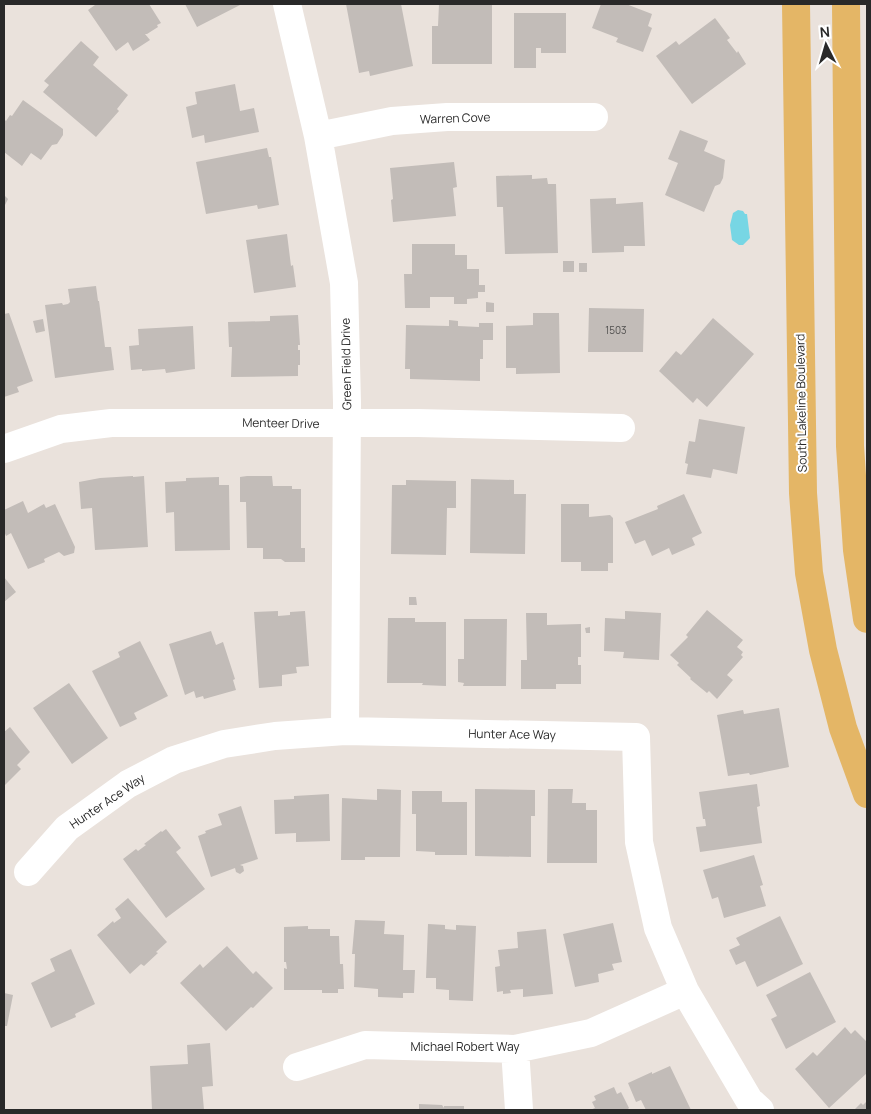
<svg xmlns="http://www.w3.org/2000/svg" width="871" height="1114" font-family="Manrope,sans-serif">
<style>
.water{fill:#77d6e4}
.building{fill:#c2bcb8}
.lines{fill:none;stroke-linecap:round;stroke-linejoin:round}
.minor{stroke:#fff;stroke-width:28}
.major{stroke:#e4b666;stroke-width:28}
.labels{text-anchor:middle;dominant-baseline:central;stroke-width:4;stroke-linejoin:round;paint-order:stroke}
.number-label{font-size:10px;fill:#4f4e4d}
.street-label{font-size:12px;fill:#292929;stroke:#fff}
</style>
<rect width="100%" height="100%" fill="#eae2dc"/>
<path class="water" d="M738 210 743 211 745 214H747L750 238 743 245H739L732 240 730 225 733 213Z"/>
<path class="building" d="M94 4H149L161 23 157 25 158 27 147 34H145L150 40 133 51 128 42 116 51 88 10 95 5Z
M185 4H242L197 27Z
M346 4H401L413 66 370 76 369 71 359 73Z
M439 4H492V64H432V26H438Z
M601 4H626L652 14 648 26 652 28 643 52 616 42 618 38 592 28Z
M514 13H566V53H541V48H536V68H514Z
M715 18 730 38 727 40 737 53 738 51 746 64 692 104 656 56 676 41 679 45Z
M81 41 99 57 93 65 128 95 117 109 119 111 96 137 43 92 49 85 44 81Z
M235 84 240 111 254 108 259 132 205 143 204 135 192 138 186 107 197 104 195 92Z
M23 100 63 129V135L57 144 52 145 41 160 31 153 22 166 4 152V119L6 121 10 115 12 116Z
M680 130 708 141 704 151 725 160 723 178 720 184 715 186 704 212 665 195 678 163 668 159Z
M267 148 269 157H271L279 205 258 209 257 205 206 214 196 162Z
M454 162 457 187 453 188 456 216 393 222 391 200 393 199 390 168Z
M532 175V179L547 178 548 184H556L558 253 505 254 503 207H497L496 176Z
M4 195 8 199 4 207Z
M616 198V204L643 202 645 246H624V252L592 253 590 199Z
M287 234 291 266 293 265 296 287 254 293 246 240Z
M412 244H455V255H467V269H479V285H485V292H478V298L467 299V304H454V297H430V308H405L404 274H412Z
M563 261H574V272H563Z
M579 263H587V272H579Z
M96 286 98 301H99L105 347H111L114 370 55 378 45 305 62 303 63 305 68 304 70 302 68 289Z
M486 302 494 303V312H486Z
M589 308 644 309 643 352H588Z
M9 313 33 381 17 387 19 392 4 397V314Z
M533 313H559L560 373 516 374V368H506V326L533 325Z
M298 315 300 345H298V350H300V365H298V376L231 377 232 347H229L228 322 270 321V316Z
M713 318 754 354 707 407 697 398 693 403 659 371 676 351 681 355Z
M43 319 45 331 36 333 33 321Z
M449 320 458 321V326L479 327V323H493V340H483V359H480V381L410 379V369H405L406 325 449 326Z
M193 326 195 369 166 373 165 369 142 371V369L131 370 129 346 139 345 138 329Z
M699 419 745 427 737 474 713 469 711 478 686 474 688 464 685 463 689 441 695 442Z
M133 476V477L144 476 148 547 95 550 92 508 81 509 79 482 100 478Z
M247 476H272L273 486H292V489H301V548H305V562H285L281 559H263V548H247L246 502H240V477Z
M219 477V485H229L230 550 175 551 174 512 166 513 165 482 186 481V478Z
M471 479 514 480V494H526L525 554 470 553Z
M406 480 456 481V508H447L446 555 391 554 392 485H406Z
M684 494 702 533 692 538 695 545 672 555 669 548 652 556 645 540 635 544 625 522 658 509 657 506Z
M23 501 28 513 44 504 46 508 55 504 75 547 74 553 64 556 59 552 44 559 45 562 28 569 11 533 6 536 4 531V510Z
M561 504H589V517L610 515 613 518V563H608V571H581V562H561Z
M4 577 16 592 4 602Z
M409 597H416L417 605H409Z
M707 610 743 640 737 647 743 652 741 655 743 657 727 675 733 680 717 699 709 691 707 693 690 679 691 678 677 665 679 663 670 655 688 637 686 635Z
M278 611V616L290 615V612L305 611 309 666 296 667 297 673 282 675V686L259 688 254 612Z
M625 611 661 613 659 660 623 658 624 652 604 651 605 618 625 619Z
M526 613H547V625L581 624V657H578V665H581V684H556V689H521V660H527Z
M388 618H415V622H446V686L422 685 423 683H387Z
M464 619H507L506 686H463L464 683 458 682V659H464Z
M590 627V633H586L585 628Z
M211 631 216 645 223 642 235 679 233 680 236 690 204 699 203 696 196 698 194 691 185 695 169 644Z
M140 641 168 696 134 713 137 719 120 727 92 671 120 657 118 652Z
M69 683 108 738 72 764 33 708Z
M779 708 789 767 750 775 749 773 728 776 717 715 743 710 744 714Z
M10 727 30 752 17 765 21 769 4 786V732Z
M757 784 760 806 757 807 762 843 700 852 696 827 706 826 705 819H703L699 792Z
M377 789 401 790 400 857H365V860H341L342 798 377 800Z
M475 789 535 790V816H531V857L475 856Z
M548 789H573L572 803H586V810H597V863H547Z
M412 791H442V802H467V855H435V852L416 851V814H412Z
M329 794 330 841 296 842V833L275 834 274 800 294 799V796Z
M241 806 258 859 240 865 243 866 244 871 240 874 236 872 235 868 211 877 198 836 206 833 205 831 222 825 218 814Z
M166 829 181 848 176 852 205 889 166 918 123 859 136 849 138 851 146 845 144 844 161 831 162 832Z
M754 855 763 885 760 886 766 906 724 918 718 897 712 899 703 870Z
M128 898 167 942 156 952 158 953 144 966 141 964 130 974 97 935 113 921 114 923 121 918 115 909Z
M780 916 803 964 757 987 745 961 736 965 729 950 740 945 736 938Z
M355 920 385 921 384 934 404 935 403 970H415L414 993H403V998L378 997V989L354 987 355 954H352Z
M613 923 622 962 612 964 614 970 598 974 599 982 575 987 563 934Z
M428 924 445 925V929L456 930V925L476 926 473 1001 449 1000V990L436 989V978H426Z
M308 926V929H330V936H339L340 964H343L344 989H338V993H322V990H284V968L287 969 286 962H284V927Z
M546 929 553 994 523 997V989L510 990 511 993 503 994V991L497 992 495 967 500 966 498 950 518 948 517 932Z
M227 946 253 974 256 971 273 988 253 1008 251 1007 226 1031 180 983 200 964 203 968Z
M71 949 95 1004 75 1014 76 1017 51 1028 31 983 55 971 50 959Z
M810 972 836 1022 786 1049 771 1019 777 1016 766 995Z
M4 993 13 995 7 1026H4Z
M845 1027 851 1034 855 1030 867 1042V1073L829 1108 795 1069 813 1052 817 1056Z
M210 1043 213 1086 202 1087 204 1110H152L150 1066 188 1064 187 1045Z
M670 1066 691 1110H646L641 1100 636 1102 628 1083 652 1072V1074Z
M614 1087 617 1094 621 1092 629 1108 627 1110H590L595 1108 592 1102 596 1100 594 1096Z
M867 1101V1110H854L861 1103 863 1105Z
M419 1104 442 1105 444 1108V1106H464V1110H419Z"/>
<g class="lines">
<path class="minor" d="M287 4 318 136 344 283 347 403 345 731
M318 136 392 121 447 117H594
M4 449 61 429 111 423H418L621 428
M28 872 67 828 128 784 174 760 224 744 275 736 345 731 636 737 639 842 658 928 685 991 749 1100 760 1110
M515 1049 519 1110
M297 1067 365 1045 515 1049 591 1033 685 991"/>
<path class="major" d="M796 4 803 493 809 573 823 650 843 728 867 794
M846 4 850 446 857 550 867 619"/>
</g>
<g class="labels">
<g class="number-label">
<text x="616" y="330">1503</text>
</g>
<g class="street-label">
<text transform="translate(455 118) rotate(-2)">Warren Cove</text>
<text transform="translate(346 364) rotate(-91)">Green Field Drive</text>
<text transform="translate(801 403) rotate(-91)">South Lakeline Boulevard</text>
<text transform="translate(281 423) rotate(1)">Menteer Drive</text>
<text transform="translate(512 734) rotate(1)">Hunter Ace Way</text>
<text transform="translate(107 801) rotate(-34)">Hunter Ace Way</text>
<text x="465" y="1046">Michael Robert Way</text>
</g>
</g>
<rect width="871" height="1114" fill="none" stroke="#292929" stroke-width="10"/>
<g transform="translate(826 45) rotate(355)" stroke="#ffffff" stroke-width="4" paint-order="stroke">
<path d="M0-4L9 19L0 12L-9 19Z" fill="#292929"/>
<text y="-8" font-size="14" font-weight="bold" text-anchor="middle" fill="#292929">N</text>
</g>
</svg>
